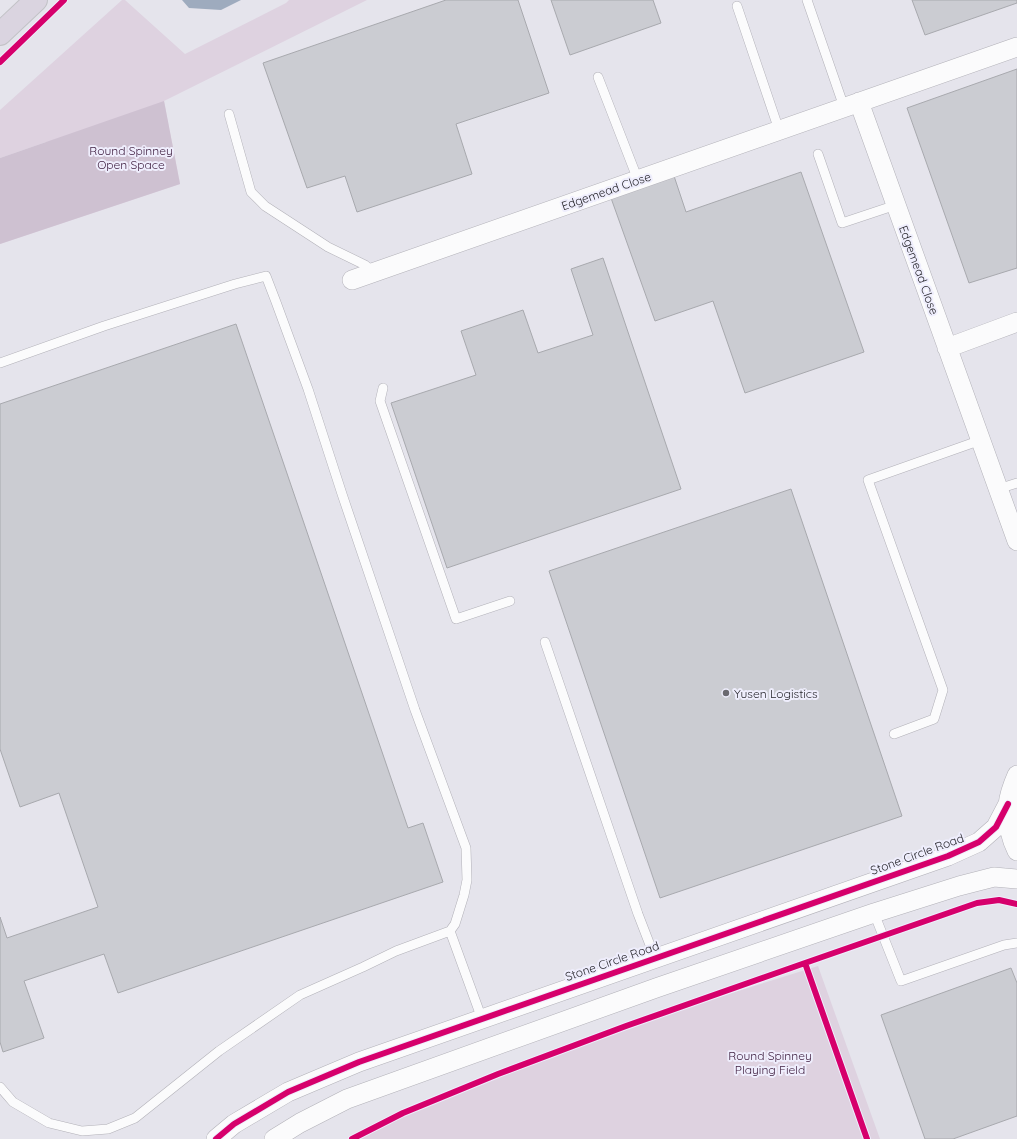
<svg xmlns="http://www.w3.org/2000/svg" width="1017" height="1139" font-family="Quicksand,sans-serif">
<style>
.green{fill:#ded2e0}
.forest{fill:#cec1d1}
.water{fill:#9eabbe}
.building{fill:#cbccd2;stroke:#a8a9ae}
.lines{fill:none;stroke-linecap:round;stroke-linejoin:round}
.lane-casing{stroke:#b2b1b8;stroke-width:10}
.street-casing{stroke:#b2b1b8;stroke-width:20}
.highway-casing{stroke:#c2c2c6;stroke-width:24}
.lane{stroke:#fbfbfc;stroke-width:9}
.street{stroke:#fbfbfc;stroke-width:19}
.highway{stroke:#dad4e0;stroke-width:22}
.cycleway-casing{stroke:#efeefd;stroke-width:8}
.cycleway{stroke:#d6006c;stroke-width:6}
.poi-dot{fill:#6a6970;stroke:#efeefd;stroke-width:1.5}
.labels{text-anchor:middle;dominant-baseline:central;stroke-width:4;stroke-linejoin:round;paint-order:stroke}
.park-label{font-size:12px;fill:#402041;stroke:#efeefd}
.street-label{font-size:12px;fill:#28272d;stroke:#efeefd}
.poi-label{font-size:12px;fill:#28272d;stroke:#efeefd;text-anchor:start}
</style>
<rect width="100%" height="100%" fill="#e5e4ec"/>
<path class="green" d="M122 0H125L185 54 286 3 289 0H367L164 101 180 184 0 244 46 142 0 158V110Z
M818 966 880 1139H352L403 1113 498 1074 626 1026Z"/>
<path class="forest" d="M164 101 180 184 0 244V158Z"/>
<path class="water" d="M182 0H241L221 10 189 8Z"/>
<path class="building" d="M446 0H518L549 93 456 124 472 174 357 212 345 176 307 188 263 63Z
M551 0H653L661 23 570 55Z
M912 0H1017V3L925 35Z
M1017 69V268L969 283 907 108Z
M801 172 864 352 745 393 713 301 655 321 611 198 674 176 686 212Z
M603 258 681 489 447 568 391 403 476 375 461 331 523 310 538 353 593 335 571 269Z
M236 324 408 828 423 823 443 882 118 993 104 954 24 981 44 1038 3 1052 0 1042V917L7 938 98 907 59 793 20 807 0 749V404Z
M791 489 902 816 660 898 549 571Z
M1011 968 1017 983V1116L953 1139H925L881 1015Z"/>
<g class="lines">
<defs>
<path id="lane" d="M807 0 844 107
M737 6 779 130
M598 77 638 180
M229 114 251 192 265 206 328 247 365 265 373 272
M818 154 842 223 896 205
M0 363 104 326 235 284 266 276 276 302 308 389 342 494 415 710 466 848 467 880 464 895 455 924 450 931 396 951 363 967 300 995 219 1051 135 1118 108 1129 82 1131 49 1123 13 1102 0 1087
M383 388 380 401 456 619 510 601
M998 489 1017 483
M545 642 638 914 655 958
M894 734 934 719 943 690 868 480 981 440
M874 913 901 981 1004 945 1017 943
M450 931 482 1019"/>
<path id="street" d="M859 102 1017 541
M352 280 1017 47
M947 348 1017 322
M1017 775C1013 784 1009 795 1008 805 1007 820 1010 837 1017 851
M216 1139 234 1124 288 1092 359 1062 948 856 979 842 996 827 1008 804
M274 1139 300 1123 347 1099 656 988 874 913 959 886 994 877 1017 879"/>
<path id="highway" d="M0 34 36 0"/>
</defs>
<use href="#lane" class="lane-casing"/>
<use href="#street" class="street-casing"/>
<use href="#highway" class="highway-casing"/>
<use href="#lane" class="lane"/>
<use href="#street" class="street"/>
<use href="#highway" class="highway"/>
<defs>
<path id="cycleway" d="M0 62 64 0
M805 963 977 903 999 900 1017 904
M216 1139 234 1124 288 1092 359 1062 948 856 979 842 996 827 1008 804
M352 1139 403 1113 498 1074 626 1026 805 963 867 1139"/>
</defs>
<use href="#cycleway" class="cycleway-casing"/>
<use href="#cycleway" class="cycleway"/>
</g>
<circle class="poi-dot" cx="726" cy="693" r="4"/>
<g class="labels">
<g class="park-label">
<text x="131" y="150">Round Spinney<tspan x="131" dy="14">Open Space</tspan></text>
<text x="770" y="1055">Round Spinney<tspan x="770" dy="14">Playing Field</tspan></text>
</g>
<g class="street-label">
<text transform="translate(606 191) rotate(-19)">Edgemead Close</text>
<text transform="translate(919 270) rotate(70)">Edgemead Close</text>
<text transform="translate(917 854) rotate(-20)">Stone Circle Road</text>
<text transform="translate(612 961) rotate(-19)">Stone Circle Road</text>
</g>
<g class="poi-label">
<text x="734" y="693">Yusen Logistics</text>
</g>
</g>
</svg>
